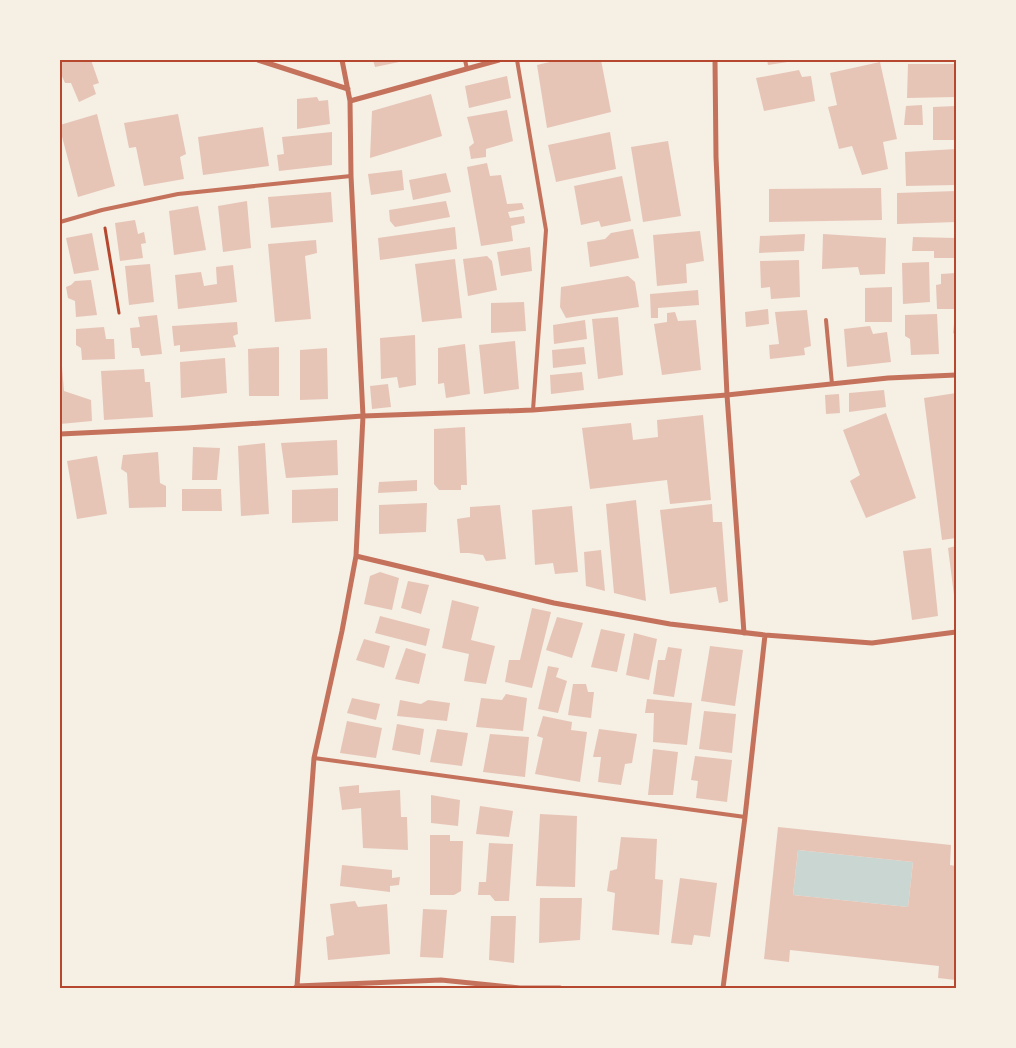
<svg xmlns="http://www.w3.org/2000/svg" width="1016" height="1048" font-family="'DejaVu Sans',sans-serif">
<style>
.water{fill:#c9d6d2}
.building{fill:#e6c5b7;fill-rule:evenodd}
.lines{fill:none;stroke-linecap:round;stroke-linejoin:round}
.path{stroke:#b5482f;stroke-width:3}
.service{stroke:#c5725c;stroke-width:4}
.minor{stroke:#c5725c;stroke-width:5}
.neatline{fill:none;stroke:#b5482f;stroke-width:2}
</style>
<rect width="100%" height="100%" fill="#f6efe4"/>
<path class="water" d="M798 850 913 862 908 907 793 895Z"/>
<path class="building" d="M60 60H91L99 83 93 85 96 94 79 102 71 83H65L60 72Z
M373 60H404V61L375 67Z
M558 60H601L611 112 547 128 537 65Z
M767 60H794V61L768 65Z
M880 62 897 139 883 142 888 169 862 175 852 146 839 149 828 107 837 105 830 73Z
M908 64H956V97L907 98Z
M799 70 802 77 811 76 815 101 764 111 756 78Z
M507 76 511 98 469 108 465 86Z
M431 94 442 136 370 158 372 111Z
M317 97 319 101 328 100 330 124 297 129V99Z
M922 105 923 125H904L906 106Z
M956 106V140H933V107Z
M507 110 513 141 486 149V157L471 159 469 147 474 143 467 117Z
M97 114 115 186 78 197 60 129V125Z
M178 114 186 154 180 157 184 179 144 186 136 147 129 148 124 123Z
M263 127 269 166 203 175 198 137Z
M332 132V165L279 171 277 155 284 154 282 137Z
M610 132 616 169 556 182 548 145Z
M668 141 681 216 643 222 631 147Z
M956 149 955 185 906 186 905 152Z
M487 163 490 176 501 175 507 204 522 203 524 209 508 212 510 218 524 216 525 223 511 226 513 241 481 246 467 167Z
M402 170 404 190 371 195 368 174Z
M446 173 451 192 413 200 409 180Z
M622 176 631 221 601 227 599 221 581 225 574 186Z
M881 188 882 220 769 222V189Z
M956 191V222L897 224V193Z
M331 192 333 222 271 228 268 197Z
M247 201 251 248 223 252 218 206Z
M446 201 450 217 395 227 390 221 389 210Z
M198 206 206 250 174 255 169 211Z
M135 220 138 234 144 232 146 243 141 244 143 258 120 261 115 223Z
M455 227 457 249 380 260 378 238Z
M633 229 639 258 590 267 587 242 605 239 611 233Z
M700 231 704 261 686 264 687 283 657 286 653 235Z
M92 233 99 270 74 274 66 238Z
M805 234 804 251 759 253 760 236Z
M823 234 886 238 885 274 860 275 858 267 822 269Z
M913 237 956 238V258H934V251H912Z
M316 240 317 253 305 256 311 319 275 322 268 244Z
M530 247 532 271 501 276 497 252Z
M487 256 492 261 497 290 468 296 463 259Z
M455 259 462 318 422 322 415 264Z
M799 260 800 297 771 299 770 287 761 288 760 261Z
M929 262 930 302 903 304 902 263Z
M150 264 154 302 129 305 125 266Z
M233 265 237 302 178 309 175 275 201 272 204 286 217 284 216 267Z
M956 273V309H937L936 285 941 284V274Z
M628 276 635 282 639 307 566 318 560 307 561 287Z
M91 280 97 315 76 317 75 301 68 298 66 287 71 285 75 281Z
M892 287V322H865V288Z
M698 290 699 305 658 308V318H651L650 294Z
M524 302 526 331 491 333V303Z
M768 309 769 324 746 327 745 312Z
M807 310 811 346 804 348 805 355 770 359 769 345 779 344 775 312Z
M675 312 678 321 696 320 701 370 662 375 654 324 667 322V313Z
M937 314 939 354 911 355 910 339 905 336V315Z
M955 314H956V335L953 333Z
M157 315 162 354 141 356 139 348H132L130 328 140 327 138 317Z
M618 317 623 375 598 379 592 319Z
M585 320 587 339 554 344 553 325Z
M237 322 238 334 233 336 236 347 180 352V345L174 346 172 326Z
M870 326 873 334 887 332 891 362 847 367 844 329Z
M104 327 106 339H114L115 359 82 360 81 348 76 345V329Z
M415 335 416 385 399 388 397 377 381 379 380 338Z
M515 341 519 389 484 394 479 345Z
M465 344 470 394 446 398 444 383 438 384V348Z
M279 347V396H249L248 349Z
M584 347 586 364 553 368 552 350Z
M327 348 328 399 300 400V350Z
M60 354H61L64 391 91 400 92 421 60 424Z
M225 358 227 393 181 398 180 362Z
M144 369 145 382H150L153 417 104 420 101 371Z
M582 372 584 390 551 394 550 375Z
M388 384 391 407 372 409 370 386Z
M884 390 886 407 849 412V393Z
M956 393V538L942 540 924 398Z
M839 394 840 413 826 414 825 395Z
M886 413 916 498 866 518 850 481 860 475 843 430Z
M703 415 711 500 670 504 667 480 590 489 582 428 631 423 633 440 658 437 657 420Z
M465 427 467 485H461V490H439L434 484V429Z
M337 440 338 475 286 478 281 443Z
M265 443 269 514 241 516 238 446Z
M193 447 220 448 217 480H192Z
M158 452 160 483 166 486V507L129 508 127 473 121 469 123 455Z
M97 456 107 514 77 519 67 461Z
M417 480V491L378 493 379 482Z
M338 488V521L292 523V490Z
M182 489H221L222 511H182Z
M636 500 646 601 614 593 606 504Z
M427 503 426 532 379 534V505Z
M712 504 713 522H722L728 601 719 603 716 587 670 594 660 510Z
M500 505 506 559 486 561 483 555 469 553H460L457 519 470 517V507Z
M572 506 578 572 555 574 553 563 535 565 532 510Z
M956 546V603H955L948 548Z
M931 548 938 616 912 620 903 551Z
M601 550 605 591 586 586 584 552Z
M380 572 399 578 392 610 364 604 370 576Z
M408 581 429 585 421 614 401 608Z
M452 600 479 607 471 640 495 646 486 684 464 681 469 654 442 648Z
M532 608 551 612 532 688 505 682 509 660H520Z
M380 616 430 629 426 646 375 633Z
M557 617 583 623 572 658 546 650Z
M601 629 625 634 617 672 591 667Z
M634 633 657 639 649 680 626 675Z
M364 639 390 646 384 668 356 660Z
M710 646 743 650 735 706 701 701Z
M668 647 682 649 674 697 653 694 658 660H665Z
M406 648 426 654 419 684 395 679Z
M548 666 559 668 556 677 567 681 558 713 538 709Z
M573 684H586L588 692H594L591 718 568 715Z
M506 694 527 698 523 731 476 727 481 698 502 700Z
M352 698 380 704 376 720 347 713Z
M647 699 692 703 687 745 653 742 654 713H645Z
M400 700 421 704 428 700 450 703 447 721 397 716Z
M704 711 736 714 732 753 699 749Z
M543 716 572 722 571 730 587 732 580 782 535 774 543 738 537 736Z
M347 721 382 728 376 758 340 753Z
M397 724 424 729 420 755 392 750Z
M437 729 468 733 462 766 430 762Z
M599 729 637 734 632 763 625 764 621 785 598 782 601 757H593Z
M490 734 529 737 525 777 483 772Z
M653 749 678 752 673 795H648Z
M695 756 732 760 727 802 696 798 698 781 691 780Z
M359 785V793L400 790 401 817H407L408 850 363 848 361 808 342 810 339 787Z
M431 795 460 800 458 826 431 823Z
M480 806 513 811 509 837 476 834Z
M540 814 577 816 575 887 536 886Z
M778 827 951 845 950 865 956 866V980L938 978 939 966 790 950 789 962 764 959ZM798 850 913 862 908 907 793 895Z
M430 835H450V841H463L461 891 454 895H430Z
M621 837 657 839 655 879 663 880 659 935 612 930 615 893 607 891 610 871 617 869Z
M489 843 513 844 509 901H495L490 895H478L479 882H486Z
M342 865 392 870V878L400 877 399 885 390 886V892L340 886Z
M680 878 717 883 710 937 694 935 692 945 671 943Z
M540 898H582L580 940 539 943Z
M355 901 358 907 387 904 390 954 328 960 326 937 334 935 330 904Z
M423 909 447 910 443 958 420 957Z
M491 916H516L514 963 489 960Z"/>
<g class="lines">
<path class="path" d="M105 228 119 313"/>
<path class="service" d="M465 60 467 69
M517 60 546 230 533 410
M60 222 102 210 178 194 351 176
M826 320 832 384
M314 758 745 817"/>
<path class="minor" d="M258 60 348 89
M715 60 716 157 727 395 744 633
M350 101 499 60
M60 434 187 428 363 416 533 410 727 395 888 378 956 375
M356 556 554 603 670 624 765 635 872 643 956 632
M297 986 441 980 520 988H560
M295 988 297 986 314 758 342 631 356 556 363 416 351 176 350 101 342 60
M723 988 745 817 765 635"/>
</g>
<rect width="1016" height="1048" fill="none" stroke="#f6efe4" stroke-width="122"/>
<rect x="61" y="61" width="894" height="926" class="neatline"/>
</svg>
